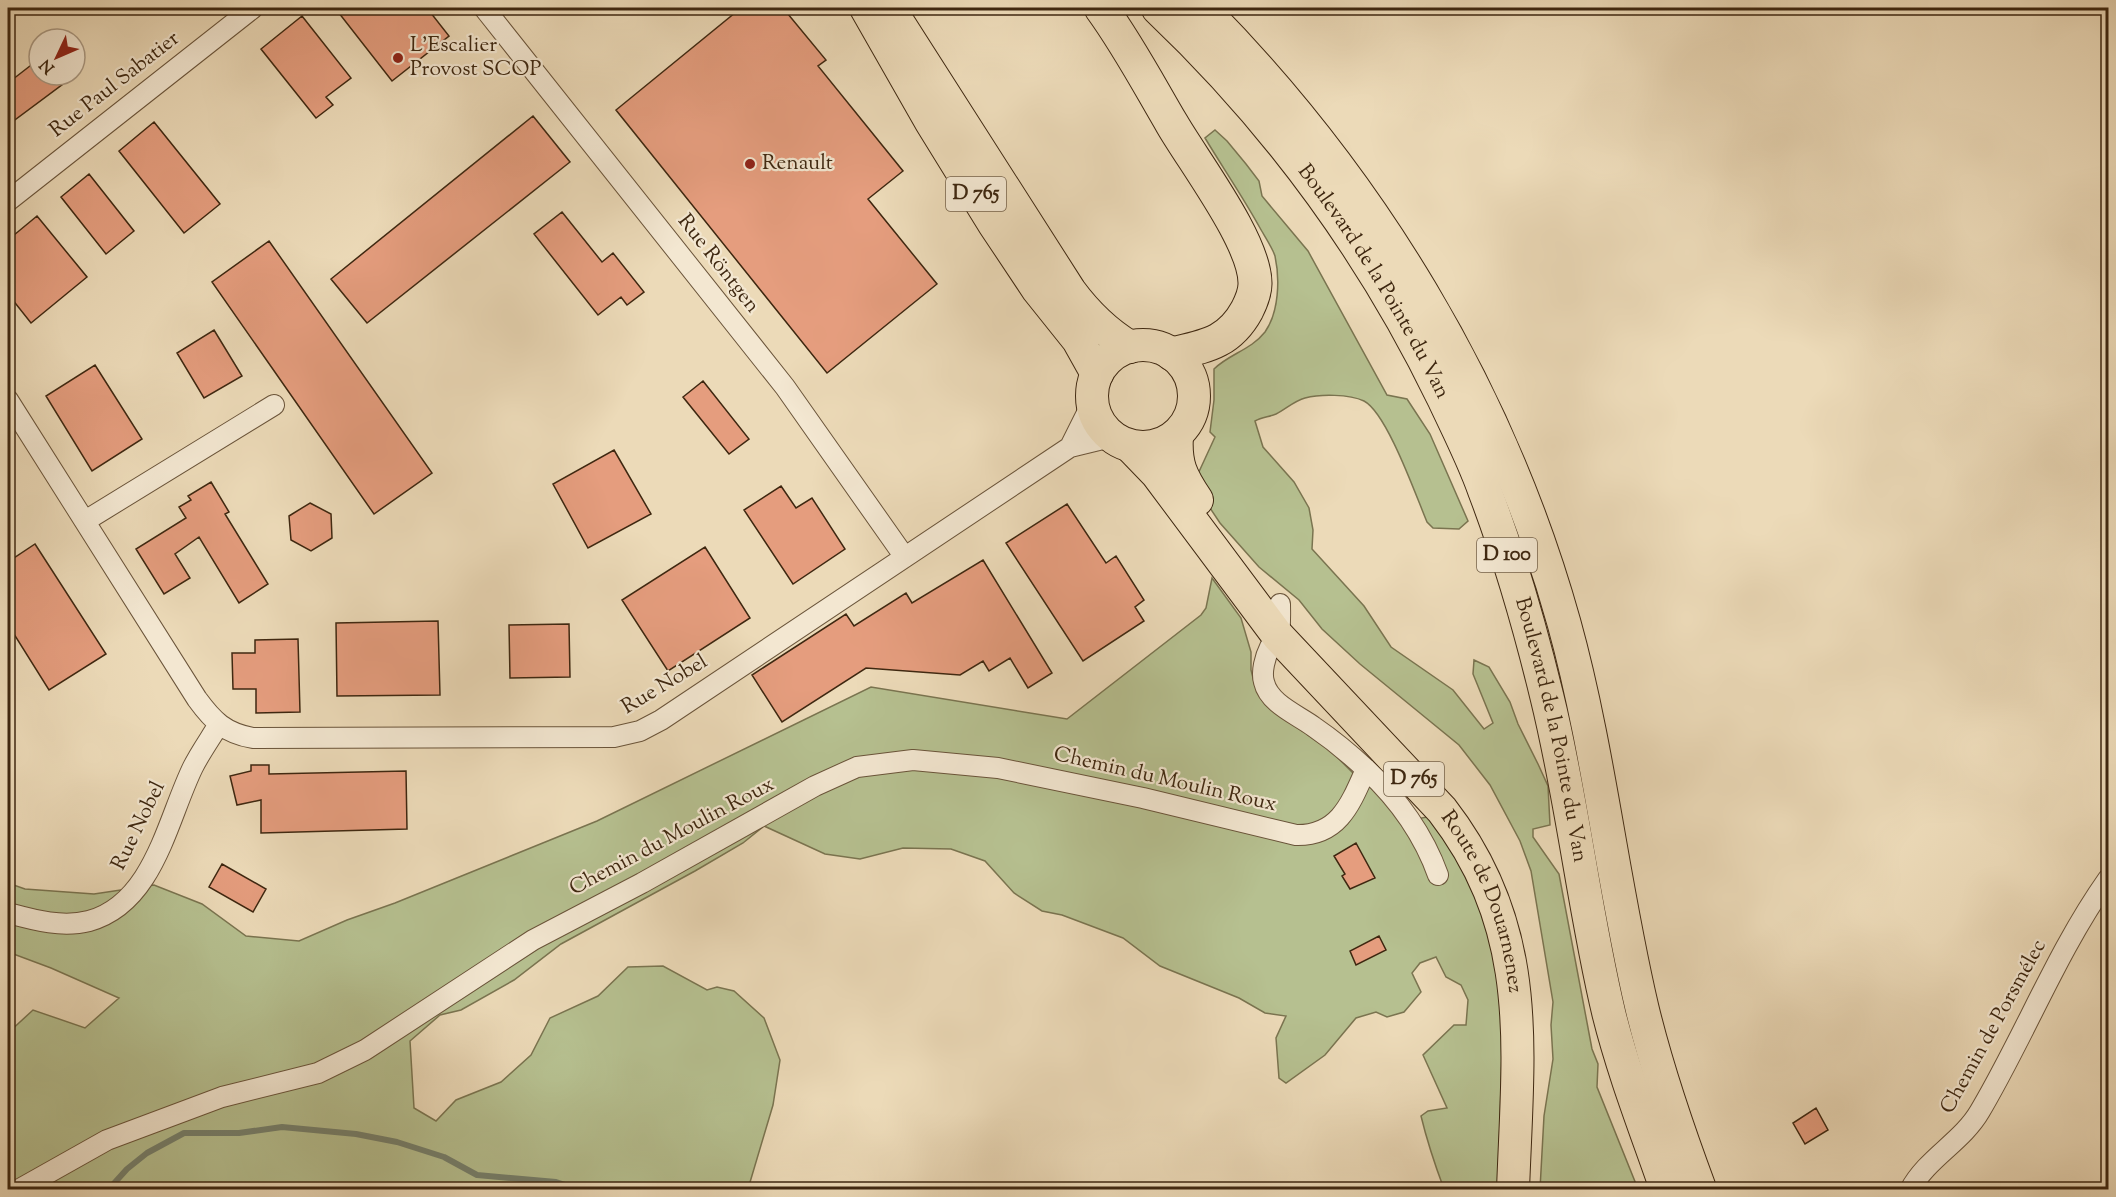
<svg xmlns="http://www.w3.org/2000/svg" width="2116" height="1197" font-family="'Sorts Mill Goudy',serif">
<style>
.green{fill:#b6c090;stroke:#7a7450;stroke-width:1.5}
.lines{fill:none;stroke-linecap:round;stroke-linejoin:round}
.stream{stroke:#75806d;stroke-width:6}
.building{fill:#e59d7e;stroke:#3e2710;stroke-width:1.5}
.minor-casing{stroke:#6a543a;stroke-width:22}
.primary-casing{stroke:#3e2710;stroke-width:34}
.trunk-casing{stroke:#3e2710;stroke-width:35}
.minor{stroke:#f3e7d1;stroke-width:20}
.primary{stroke:#ecdab8;stroke-width:32}
.trunk{stroke:#ecdab8;stroke-width:33}
.poi-dot{fill:#8f2418;stroke:#f3e7d1;stroke-width:2}
.labels{text-anchor:middle;dominant-baseline:central;stroke-width:4.5;stroke-linejoin:round;paint-order:stroke}
.shield{fill:#f3e7d1;stroke:#74614a;stroke-width:1.5}
.shield-label{font-size:20px;font-weight:bold;fill:#3e2710}
.poi-label{font-size:21px;fill:#3e2710;stroke:#f3e7d1;text-anchor:start}
.street-label{font-size:21px;fill:#3e2710;stroke:#f3e7d1}
</style>
<rect width="100%" height="100%" fill="#ecdab8"/>
<filter id="stains"><feTurbulence type="fractalNoise" baseFrequency=".00333" numOctaves="4"/><feColorMatrix values="0 0 0 0 .2 0 0 0 0 .09 0 0 0 0 .02 0 0 0 .5 -.17"/></filter>
<radialGradient id="worn" r=".72"><stop offset=".6" stop-color="#630" stop-opacity="0"/><stop offset="1" stop-color="#630" stop-opacity=".3"/></radialGradient>
<path class="green" d="M1215 130 1227 141 1246 164 1259 181 1262 196 1308 251 1387 395 1407 399 1430 434 1468 521 1459 529 1433 528 1427 522C1416 496 1387 413 1364 401 1349 394 1320 394 1305 398 1294 401 1286 409 1276 414 1269 417 1262 417 1255 421L1263 447 1294 482 1309 508 1313 530 1312 549 1364 606 1391 647 1453 690 1484 729 1493 723 1473 674 1474 660 1489 667 1510 702 1518 724 1538 764 1548 786 1550 825 1533 829V837L1559 874 1592 1049 1598 1064 1597 1087 1638 1189H1540L1544 1116 1553 1059 1551 1025 1553 1002 1531 871 1520 841 1490 785 1459 745 1360 664 1322 629 1299 600 1259 567 1220 523 1202 496 1197 476 1215 437 1210 432 1214 400V369C1229 354 1251 350 1265 332 1279 312 1280 279 1275 256 1272 247 1265 237 1260 228 1243 197 1223 168 1205 138Z
M1212 578 1241 618 1251 652V670L1255 686 1276 713 1331 751 1353 773 1357 782 1373 787 1405 821 1427 817 1447 839 1471 876 1491 938 1503 1019 1498 1188 1444 1189C1435 1165 1427 1141 1421 1116L1428 1111 1447 1108 1423 1055 1454 1025H1466L1468 1000 1461 985 1446 977 1436 957 1420 963 1412 973 1421 992 1404 1012 1387 1017 1376 1012 1356 1018 1325 1055 1286 1083 1279 1078 1276 1038 1286 1016 1265 1013 1239 998 1160 966 1123 938 1062 915 1042 911 1014 893 985 861 951 849 903 848 860 859 825 854 764 826 743 843 695 871 561 944 514 980 461 1010 440 1015 410 1041 414 1108 436 1121 456 1100 501 1082 531 1055 550 1018 598 996 628 967 663 966 707 990 717 987 734 991 764 1018 780 1060 773 1105 748 1189H8V1033L33 1010 85 1028 119 998 51 968 8 952V883L25 889 94 894 154 885 202 904 246 936 299 941 347 920 395 903 597 821 871 687 1067 719 1201 615 1206 608Z"/>
<g class="lines">
<path class="stream" d="M108 1190 127 1169 147 1153 184 1133H239L282 1127 356 1134 397 1142 444 1157 477 1175 556 1182 580 1190"/>
</g>
<path class="building" d="M335 8H427L449 36 392 81Z
M741 8H783L826 60 818 66 903 171 868 199 937 284 827 373 616 110Z
M302 16 351 78 326 97 333 105 316 118 261 49Z
M39 59V75H56L63 84 8 125V83Z
M533 116 570 162 367 323 331 279Z
M154 122 220 204 184 233 119 151Z
M89 174 134 231 106 254 61 197Z
M562 212 602 262 613 253 644 292 627 305 621 297 598 315 534 234Z
M37 216 87 277 31 323 8 294V240Z
M269 241 432 473 374 514 212 282Z
M214 330 242 376 204 398 177 353Z
M95 365 142 439 92 471 46 396Z
M703 381 749 439 729 454 683 397Z
M614 450 651 514 588 548 553 484Z
M211 482 229 512 225 514 268 584 239 603 199 537 175 554 190 578 164 594 136 549 186 518 179 507 191 500 188 496Z
M781 486 796 508 812 498 845 549 793 584 744 510Z
M310 503 331 514 332 538 311 551 291 540 289 516Z
M1067 504 1106 563 1116 556 1144 600 1135 607 1144 621 1083 661 1006 543Z
M35 544 106 654 49 690 14 634 8 638V562Z
M705 547 750 618 668 671 622 600Z
M983 560 1052 673 1028 688 1010 658 989 671 983 661 960 675 866 668 782 722 752 675 846 614 854 626 906 593 912 603Z
M438 621 440 695 337 696 336 623Z
M569 624 570 677 510 678 509 625Z
M298 639 300 712 256 713V689H233L232 653H255V640Z
M251 765H269V774L406 771 407 829 261 833V800L237 805 230 776 251 771Z
M1356 843 1375 878 1350 889 1342 876 1345 874 1334 856Z
M222 864 266 889 253 912 209 887Z
M1379 936 1386 950 1356 965 1350 951Z
M1816 1108 1828 1130 1805 1144 1793 1123Z"/>
<g class="lines">
<defs>
<path id="minor" d="M484 8 785 387 904 556
M8 201 253 8
M8 400 197 699C213 721 225 733 253 738L614 737 640 731 661 720 1070 447 1111 437
M1070 447 1092 403
M85 521 274 405
M1280 604C1280 613 1281 628 1278 636 1276 640 1272 643 1270 647 1265 657 1261 672 1264 682 1269 704 1298 715 1314 727 1333 740 1351 755 1367 770 1398 799 1424 836 1438 875
M8 913C34 920 62 928 89 921 154 903 167 820 193 767 200 753 210 739 219 724
M18 1190 107 1140 222 1097 318 1073 365 1050 533 940 642 883 815 786 857 767 913 760 998 768 1143 798 1296 835C1339 836 1351 803 1366 769
M1910 1190C1927 1158 1962 1142 1980 1111 2025 1035 2057 951 2108 879"/>
<g id="primary">
<path d="M866 8 931 122 994 224 1038 290 1078 340 1097 374"/>
<path d="M889 8 1070 291C1087 314 1105 332 1130 347"/>
<circle cx="1143" cy="396" r="51"/>
<path d="M1177 435C1175 464 1181 476 1197 500"/>
<path id="s1" d="M1130 446 1157 474 1278 636 1442 810C1535 930 1518 1048 1513 1190"/>
</g>
<g id="trunk">
<path d="M1101 8C1128 45 1149 85 1172 124 1194 162 1256 243 1255 284 1255 293 1251 302 1247 310 1229 343 1206 346 1172 354"/>
<path id="s2" d="M1158 8C1276 120 1373 252 1444 399 1458 429 1473 458 1484 489 1510 557 1530 627 1547 697 1573 802 1584 910 1609 1014 1624 1074 1647 1132 1667 1190"/>
<path d="M1201 8C1370 179 1499 390 1564 623 1599 749 1612 881 1642 1008 1657 1070 1678 1131 1700 1190"/>
</g>
</defs>
<use href="#minor" class="minor-casing"/>
<use href="#primary" class="primary-casing"/>
<use href="#trunk" class="trunk-casing"/>
<use href="#minor" class="minor"/>
<use href="#primary" class="primary"/>
<use href="#trunk" class="trunk"/>
</g>
<g class="poi-dot">
<circle cx="398" cy="58" r="6"/>
<circle cx="750" cy="164" r="6"/>
</g>
<g class="labels">
<g class="shield">
<rect x="946" y="177" width="60" height="34" rx="4.5"/>
<rect x="1477" y="538" width="60" height="34" rx="4.5"/>
<rect x="1384" y="762" width="60" height="34" rx="4.5"/>
</g>
<g class="shield-label">
<text x="976" y="194">D 765</text>
<text x="1507" y="555">D 100</text>
<text x="1414" y="779">D 765</text>
</g>
<g class="poi-label">
<text x="410" y="46">L'Escalier<tspan x="410" dy="24">Provost SCOP</tspan></text>
<text x="762" y="164">Renault</text>
</g>
<g class="street-label">
<text transform="translate(115 85) rotate(-38)">Rue Paul Sabatier</text>
<text transform="translate(718 264) rotate(52)">Rue Röntgen</text>
<text stroke="none"><textPath href="#s2" startOffset="350">Boulevard de la Pointe du Van</textPath></text>
<text transform="translate(665 685) rotate(-31)">Rue Nobel</text>
<text stroke="none"><textPath href="#s2" startOffset="836">Boulevard de la Pointe du Van</textPath></text>
<text transform="translate(1165 780) rotate(13)">Chemin du Moulin Roux</text>
<text transform="translate(139 826) rotate(-64)">Rue Nobel</text>
<text transform="translate(672 837) rotate(-28)">Chemin du Moulin Roux</text>
<text stroke="none"><textPath href="#s1" startOffset="582">Route de Douarnenez</textPath></text>
<text transform="translate(1994 1027) rotate(-61)">Chemin de Porsmélec</text>
</g>
</g>
<rect width="2116" height="1197" fill="none" stroke="#ecdab8" stroke-width="30"/>
<rect x="9" y="9" width="2098" height="1179" fill="none" stroke="#3e2710" stroke-width="3"/>
<rect x="15" y="15" width="2086" height="1167" fill="none" stroke="#3e2710" stroke-width="1.5"/>
<g transform="translate(57 57) rotate(226)"><circle r="28" fill="#f3e7d1" stroke="#ab9a84" stroke-width="1.5"/>
<path d="M0-4.5L10 22L0 15L-10 22Z" fill="#8f2418"/>
<text y="-9" font-size="16" font-weight="bold" text-anchor="middle" fill="#3e2710">N</text>
</g>
<rect width="100%" height="100%" filter="url(#stains)"/>
<rect width="100%" height="100%" fill="url(#worn)"/>
</svg>
